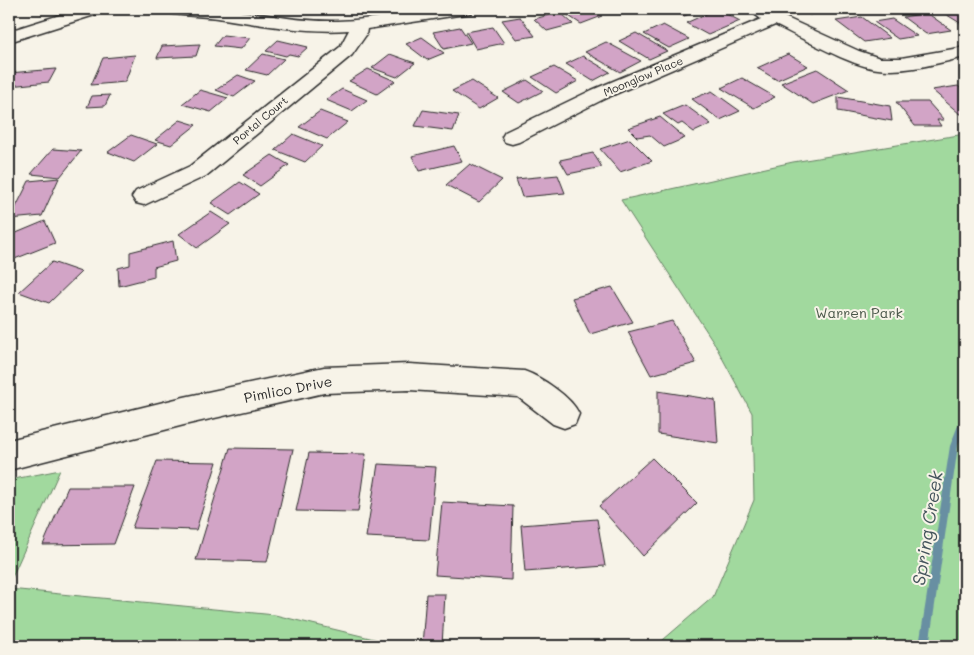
<svg xmlns="http://www.w3.org/2000/svg" width="974" height="655" font-family="Mali,sans-serif">
<style>
.green{fill:#a1d99e;stroke:#668264}
.lines{fill:none;stroke-linecap:round;stroke-linejoin:round}
.stream{fill:#688fa2;fill-rule:evenodd}
.building{fill:#d2a4c6;stroke:#2b2b2b}
.street-casing{stroke:#2b2b2b;stroke-width:3}
.secondary-casing{stroke:#2b2b2b;stroke-width:3}
.street{fill:#f7f3e8;fill-rule:evenodd}
.secondary{fill:#f7f3e8;fill-rule:evenodd}
.labels{text-anchor:middle;dominant-baseline:central;stroke-width:4;stroke-linejoin:round;paint-order:stroke}
.far-street-label{font-size:11px;fill:#2b2b2b;stroke:#f7f3e8}
.park-label{font-size:14px;fill:#485648;stroke:#f7f3e8}
.street-label{font-size:14px;fill:#2b2b2b;stroke:#f7f3e8}
.near-water-label{font-size:18px;font-style:italic;fill:#44545c;stroke:#f7f3e8}
</style>
<rect width="100%" height="100%" fill="#f7f3e8"/>
<filter id="ink" filterUnits="userSpaceOnUse"><feTurbulence type="fractalNoise" baseFrequency=".02" numOctaves="2"/><feDisplacementMap in="SourceGraphic" scale="10" xChannelSelector="R" yChannelSelector="G"/><feConvolveMatrix kernelMatrix="1 2 1 2 8 2 1 2 1" color-interpolation-filters="sRGB"/></filter>
<g filter="url(#ink)">
<path class="green" d="M965 134V646H656L713 597 754 500 752 413 713 341 621 200 793 162Z
M60 470 9 584V480Z
M9 589 275 615 403 646H9Z"/>
<g class="lines">
<path class="stream" d="M965 414V427L958 446 929 646H919L950 446 962 415Z"/>
</g>
<path class="building" d="M558 9H591L602 16 581 24Z
M672 9H702L684 16Z
M717 9 740 21 708 35 686 23Z
M798 9H822L810 15Z
M948 9H959L965 13V26L939 10Z
M560 12 573 24 547 31 534 19Z
M927 13 951 30 926 34 903 17Z
M520 17 535 36 516 39 502 20Z
M862 17 890 38 864 42 836 21Z
M892 19 917 36 898 39 874 22Z
M663 25 689 39 669 48 644 34Z
M460 27 471 43 444 49 433 32Z
M493 27 504 43 476 49 466 32Z
M636 33 667 51 649 59 619 41Z
M223 35 250 38 241 49 214 46Z
M422 37 444 53 427 60 406 44Z
M278 40 308 47 298 56 289 54 286 56 266 51Z
M606 42 641 61 620 72 585 52Z
M200 44 196 56 157 58 162 46Z
M263 54 284 59 267 75 246 70Z
M390 54 415 63 397 77 372 68Z
M788 54 808 66 777 80 757 68Z
M135 55 125 82 91 85 103 58Z
M583 56 610 72 593 81 566 64Z
M554 67 578 81 556 93 532 77Z
M56 69 49 82 9 86V73Z
M368 69 395 81 377 94 349 81Z
M817 69 849 90 813 104 781 83Z
M238 75 255 81 234 97 216 90Z
M742 78 775 97 754 108 721 88Z
M527 80 543 91 519 103 503 92Z
M472 81 498 98 479 109 452 91Z
M958 86 965 92V113L960 114 932 90Z
M342 89 367 100 352 111 326 100Z
M200 90 228 98 211 112 182 104Z
M712 91 740 111 720 120 692 99Z
M110 95 105 106 87 107 92 96Z
M838 97 890 106 892 121 838 111Z
M896 102H928L944 120H937L941 126H915Z
M685 105 711 124 694 132 682 123 678 125 663 114Z
M423 110 459 115 453 131 415 126Z
M320 111 348 122 327 139 299 127Z
M660 117 685 138 664 147 650 135 637 137 628 128Z
M180 120 196 125 171 145 155 140Z
M293 134 322 146 305 162 275 150Z
M131 135 157 144 134 162 108 152Z
M630 139 652 161 620 172 600 149Z
M454 146 462 161 419 171 412 156Z
M53 149 81 151 60 177 31 174Z
M593 153 602 167 568 174 560 160Z
M272 155 289 165 260 186 243 175Z
M470 164 502 180 479 202 446 185Z
M558 175 565 193 522 197 516 179Z
M59 178 42 216 10 219 29 181Z
M240 182 259 194 230 215 211 203Z
M211 212 230 224 197 248 179 234Z
M45 221 55 243 12 260 9 251V236Z
M173 241 176 261 154 267V277L119 286 118 268 130 265V252Z
M52 262 81 272 49 303 19 292Z
M612 287 633 322 590 334 572 298Z
M672 321 696 363 651 375 628 332Z
M658 391 715 400 718 443 658 434Z
M230 448 293 449 267 562 196 560Z
M309 453 366 454 358 512 296 511Z
M652 458 697 503 643 556 599 506Z
M157 461 217 462 196 530 132 528Z
M378 464 436 467 429 540 366 537Z
M68 487H135L114 544 43 545Z
M442 502 513 506 511 580 435 575Z
M597 519 605 566 525 572 521 525Z
M426 594H445L442 646H422Z"/>
<g class="lines">
<defs>
<path id="street" d="M166 9C185 9 204 7 223 9 262 13 298 22 337 21 383 20 428 6 473 9L471 13 465 14 367 29 366 35 352 55 206 176 144 205 136 203 132 197 136 191 190 166 340 47 349 30C304 33 262 25 218 18 202 16 184 16 168 13Z
M754 9H767L859 51 880 58H901L965 47V57C938 63 906 73 878 69 851 66 802 38 775 25L606 98 519 142 512 144 505 142 502 137 505 132 592 90 761 19 752 12Z
M409 364 524 371C541 377 572 397 579 414L575 424 564 428 553 424 518 397 409 390 324 393 184 425 9 470V440L184 397 324 367Z"/>
<path id="secondary" d="M79 9H103L101 13 9 42V31Z"/>
</defs>
<use href="#street" class="street-casing"/>
<use href="#secondary" class="secondary-casing"/>
<use href="#street" class="street"/>
<use href="#secondary" class="secondary"/>
</g>
</g>
<g class="labels">
<g class="far-street-label">
<text transform="translate(643 76) rotate(-23)">Moonglow Place</text>
<text transform="translate(260 120) rotate(-40)">Portal Court</text>
</g>
<g class="park-label">
<text x="859" y="312">Warren Park</text>
</g>
<g class="street-label">
<text transform="translate(288 389) rotate(-11)">Pimlico Drive</text>
</g>
<g class="near-water-label">
<text transform="translate(927 528) rotate(-81)">Spring Creek</text>
</g>
</g>
<rect width="974" height="655" fill="none" stroke="#f7f3e8" stroke-width="30"/>
<rect x="15" y="15" width="944" height="625" fill="none" stroke="#2b2b2b" stroke-width="2" filter="url(#ink)"/>
</svg>
